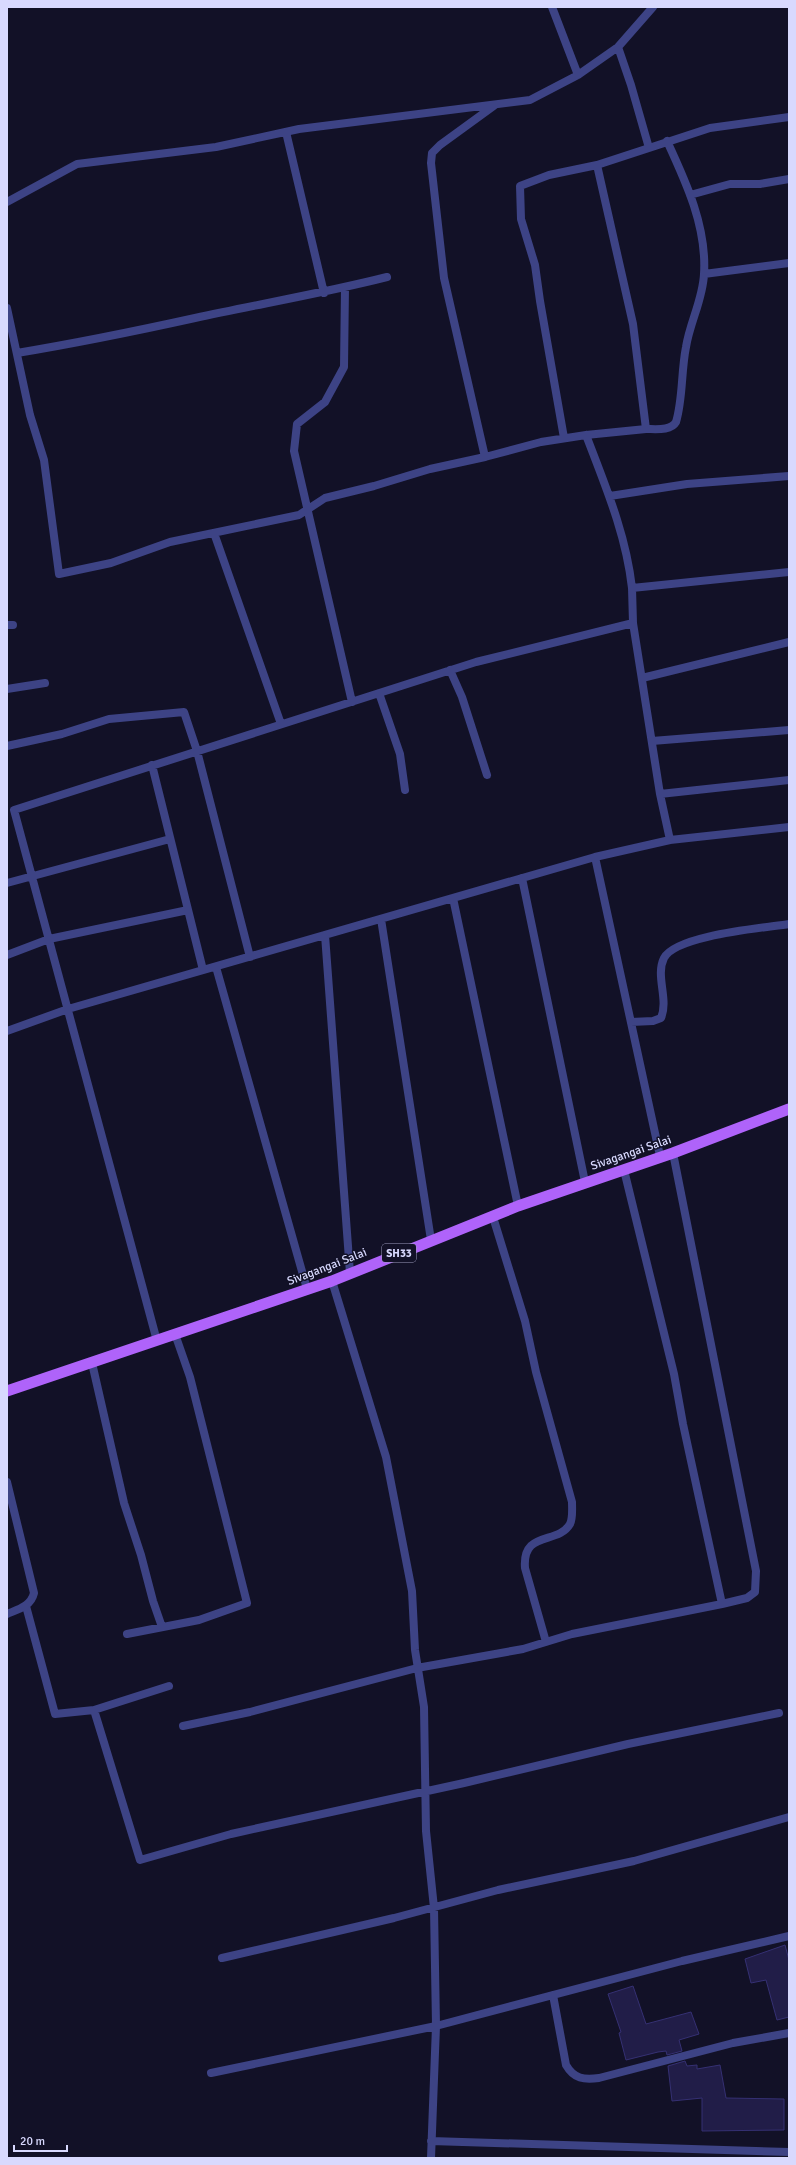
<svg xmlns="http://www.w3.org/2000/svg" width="796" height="2165" font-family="Signika,sans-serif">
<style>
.building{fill:#211d48;stroke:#353073}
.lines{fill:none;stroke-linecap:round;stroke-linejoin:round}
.minor{stroke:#3d4385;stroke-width:8}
.primary{stroke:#af63fa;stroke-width:11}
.labels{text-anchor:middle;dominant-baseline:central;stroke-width:3;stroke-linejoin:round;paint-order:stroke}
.shield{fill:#121127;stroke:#9d9dbe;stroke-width:1}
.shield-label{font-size:11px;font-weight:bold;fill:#d8d9fe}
.street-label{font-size:12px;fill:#d8d9fe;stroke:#121127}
</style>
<rect width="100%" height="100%" fill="#121127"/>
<path class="building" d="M785 1945 789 1960V2017L777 2020 766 1980 751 1983 745 1959Z
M633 1986 646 2024 691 2012 699 2034 679 2040 682 2051 667 2055 666 2051 658 2052 626 2060 619 2033 621 2032 608 1994Z
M685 2061 687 2066 697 2065V2069L720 2065 726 2098 784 2099V2130L702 2131V2098L672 2101 668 2066Z"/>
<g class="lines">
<path class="minor" d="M552 7 578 75
M286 132 324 293
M649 148 710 128 789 117
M690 195 730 184H760L789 179
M7 202 77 164 216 147 299 129 530 100 578 75 618 47 653 7
M704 274 789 263
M345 287 344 367 325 402 297 424 294 451 352 702
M7 308 30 415 44 460 59 574 111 563 170 542 299 515 325 498 374 486 430 469 485 457 541 442 586 435 646 429 633 324 597 165 649 148 631 85 618 47
M17 353C77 343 136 331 195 318 259 304 324 293 387 277
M646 429C656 429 671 431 676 422 683 399 681 372 686 347 690 322 703 299 704 274 707 227 686 182 667 141
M586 435C605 485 626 534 632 588
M564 438 540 301 535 265 521 219 520 186 549 175 597 165
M485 457 444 278 431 163 432 153 440 145 495 105
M610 496 687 484 789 476
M214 533 281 724
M633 623 660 794 670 840
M7 625H13
M450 670 462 697 487 775
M642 678 789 642
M7 689 45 683
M379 693 400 754 405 790
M652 741 789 730
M7 746 62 734 109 719 184 712 197 751 250 957
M152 765 203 970
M660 794 789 780
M595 857 660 1156
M522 878 585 1182
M7 883 170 839
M453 898 518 1206
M381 919 431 1240
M325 935 350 1273
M7 955 49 939 188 910
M216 967 307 1289
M631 1022 653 1021 661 1018C669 999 655 976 664 958 676 935 764 928 789 924
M7 1031 68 1009 595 857 670 840 789 827
M624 1170 674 1374 683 1424 722 1604
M493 1217 525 1321 536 1372 572 1502C572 1509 573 1518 570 1524 558 1545 522 1530 525 1568L546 1642
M332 1281 386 1457 412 1591 415 1650 424 1707 426 1831 434 1908 436 2026 682 1961 789 1936
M157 1341 14 810 476 662 633 623 632 588 789 572
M92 1363 124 1503 141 1555 153 1601 162 1627
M7 1482 34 1593C31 1606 19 1609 7 1614
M26 1606 55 1714 94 1710 140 1860 231 1834 464 1783 628 1744 779 1713
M127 1634 199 1620 247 1603 190 1377 175 1334
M94 1710 169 1686
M183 1726 250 1712 417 1668 523 1649 572 1634 722 1604 747 1598 755 1592 756 1571 673 1153
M222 1958 394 1918 498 1890 634 1861 789 1817
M553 1995 566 2065C574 2079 584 2080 599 2078L733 2043 789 2033
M211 2073 436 2026 431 2158
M431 2141 789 2152"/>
<path class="primary" d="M7 1391 332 1281 518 1206 673 1153 789 1109"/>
</g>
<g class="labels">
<rect class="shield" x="382" y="1244" width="34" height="18" rx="3"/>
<g class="shield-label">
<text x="399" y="1253">SH33</text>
</g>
<g class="street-label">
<text transform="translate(631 1153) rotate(-19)">Sivagangai Salai</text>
<text transform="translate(327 1267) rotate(-21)">Sivagangai Salai</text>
</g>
</g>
<rect width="796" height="2165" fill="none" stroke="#d8d9fe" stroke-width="16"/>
<path d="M14 2145v6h53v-6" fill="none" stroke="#d8d9fe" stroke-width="2"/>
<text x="20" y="2145" font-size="12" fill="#d8d9fe" stroke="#121127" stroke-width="3" paint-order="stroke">20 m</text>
</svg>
